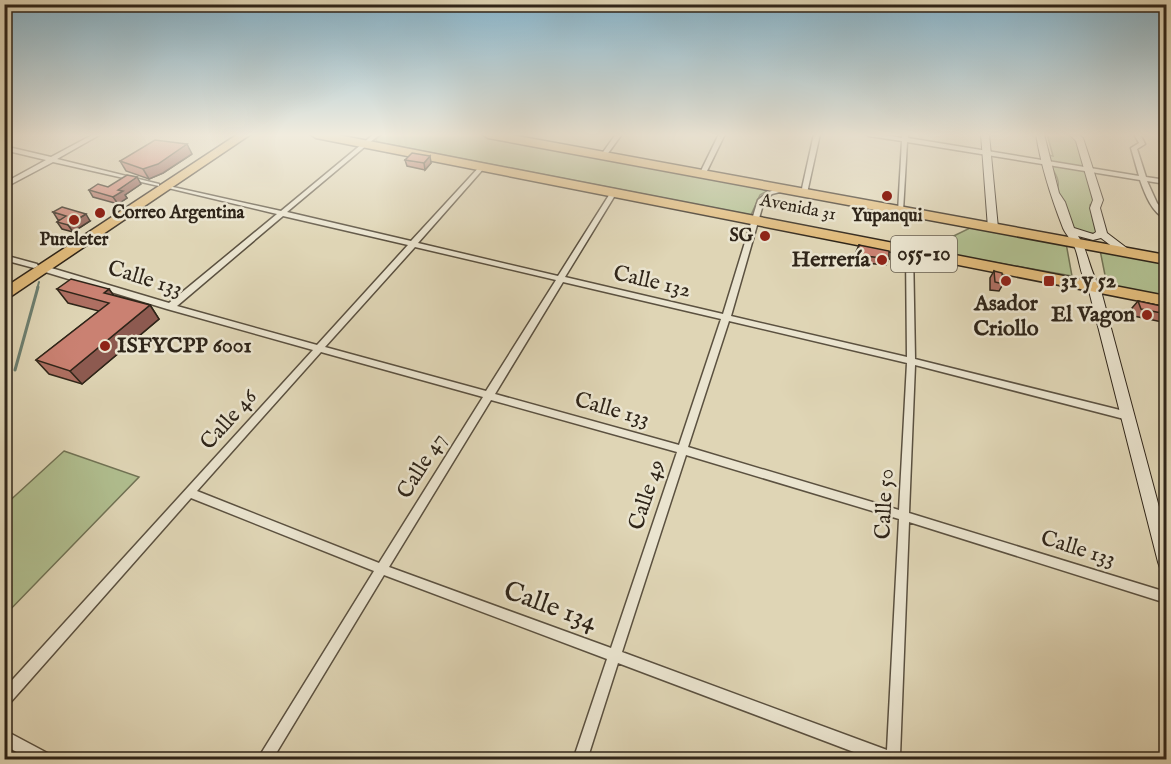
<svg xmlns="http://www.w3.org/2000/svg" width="1171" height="764" font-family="'IM FELL English',serif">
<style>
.green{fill:#b0be8f;stroke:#707254;stroke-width:1.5}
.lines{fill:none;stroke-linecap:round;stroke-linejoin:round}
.stream-far1{stroke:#6c7e6f;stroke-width:2}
.stream{stroke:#6c7e6f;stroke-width:3}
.street-casing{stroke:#5b5140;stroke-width:3}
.secondary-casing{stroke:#2f2519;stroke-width:2}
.highway-casing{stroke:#2f2519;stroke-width:3}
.street{fill:#eae4cf;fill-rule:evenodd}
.secondary{fill:#eae4cf;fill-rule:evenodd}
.highway{fill:#e0ba7a;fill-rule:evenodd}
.wall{fill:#ae6f62;stroke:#2f2519;stroke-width:1.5}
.shaded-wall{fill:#8d5a50;stroke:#2f2519;stroke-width:1.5}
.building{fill:#ca8172;stroke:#2f2519;stroke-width:1.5}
.poi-dot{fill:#8f2418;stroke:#eae4cf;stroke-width:2}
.labels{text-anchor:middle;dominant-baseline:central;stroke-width:5;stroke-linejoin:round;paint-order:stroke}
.far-street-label{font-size:18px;fill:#2f2519;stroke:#eae4cf}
.far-poi-label{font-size:18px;font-weight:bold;fill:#2f2519;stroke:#eae4cf}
.shield{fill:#eae4cf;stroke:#675e50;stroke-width:1.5}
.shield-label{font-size:21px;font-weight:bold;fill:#2f2519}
.poi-label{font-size:22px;font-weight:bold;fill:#2f2519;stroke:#eae4cf;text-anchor:end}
.street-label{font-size:22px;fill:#2f2519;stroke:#eae4cf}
.near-street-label{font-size:27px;fill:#2f2519;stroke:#eae4cf}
</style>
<rect width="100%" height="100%" fill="#dfd5b5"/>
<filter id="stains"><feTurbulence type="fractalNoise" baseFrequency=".00333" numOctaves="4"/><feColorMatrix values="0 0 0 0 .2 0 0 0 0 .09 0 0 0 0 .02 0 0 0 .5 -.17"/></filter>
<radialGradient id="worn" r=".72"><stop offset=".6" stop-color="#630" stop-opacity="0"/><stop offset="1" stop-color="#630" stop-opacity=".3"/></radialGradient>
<path class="green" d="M383 134H478L772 188 760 195 751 215 377 142 376 139Z
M1047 134H1069L1078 141 1085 167 1050 162 1048 155 1053 156Z
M1050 165 1086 170 1095 201 1090 205 1098 234 1073 231 1056 193C1062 182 1055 173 1050 165Z
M974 226 1066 243 1072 276 925 250Z
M1100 250 1166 262V297L1107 285Z
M64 451 139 477 5 615V505Z"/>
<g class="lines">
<path class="stream-far1" d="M37 289 39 282"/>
<path class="stream" d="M15 370 38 287"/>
<defs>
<path id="street" d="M94 134H101L57 159 159 184V186L53 162 4 188V183L46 160 4 150V146L51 157Z
M374 134H380L287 212 411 241 481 165 483 164 486 166 485 167 418 243 558 276 611 192 614 190 617 192 565 277 723 314 758 200 768 192 786 187 788 188V190L772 194 764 201 731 316 907 357 906 251 907 249H913L915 359 1128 412 1131 413 1133 416 1131 419 1128 420 915 365 909 513 1166 592V603L909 522 900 756 902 760H875L618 663 587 760H573L607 659 384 575 272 760H257L374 571 191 498 9 704 4 705V689L313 350 167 309 42 271 41 269 45 267H48L169 303 277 214 164 187V185L281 211ZM283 216 408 245 317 345 177 306ZM415 247 556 280 486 391 325 347ZM563 282 721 319 679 445 495 394ZM729 321 907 363 899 510 688 447ZM321 352 483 397 379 563 197 491ZM491 400 677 452 611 648 389 567ZM686 455 899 519 887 750 622 652Z
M616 134H622L606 156H602L601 155Z
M719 134H725L706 173 701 174 700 173Z
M814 134H820L807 193 804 195 801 193Z
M866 134H878L902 138V134H908V138L1139 176 1131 148 1139 143 1134 134H1140L1145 144 1137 149 1146 177 1166 180V184L1147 181 1157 203 1166 214V219C1152 213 1145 194 1140 180L907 142 903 211 902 212H898L902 141 869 136Z
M4 255 37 264 38 266 34 268 4 260Z
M4 730 51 755 53 760H31L4 745Z"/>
<path id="secondary" d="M981 134H989L998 228 993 231 988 228Z
M1036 134H1044L1059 193 1065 202 1074 228 1093 234 1096 232 1090 208 1093 200 1076 141 1069 134H1078L1083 138 1103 200 1100 208 1107 233 1132 252 1130 254H1122L1101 238 1093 240 1078 236C1089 252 1089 271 1100 287L1166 533V570L1160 568 1158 562 1088 287C1080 275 1080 261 1075 248 1072 240 1066 235 1063 228 1051 197 1041 166 1036 134Z"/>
<path id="highway" d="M238 134H251L4 301V288Z
M310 134H333L1166 296V306L316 138Z
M482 134H506L1166 255V264L488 138Z"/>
</defs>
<use href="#street" class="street-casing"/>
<use href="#secondary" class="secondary-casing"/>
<use href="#highway" class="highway-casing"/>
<use href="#street" class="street"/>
<use href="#secondary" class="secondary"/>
<use href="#highway" class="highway"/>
</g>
<path class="wall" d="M192 154 163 173 149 179 126 171 120 161Z
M405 160 431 163 425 170 407 166Z
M141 184 125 195 127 198 118 204 93 197 89 190Z
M53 212 90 221 73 232 62 229 57 222 60 220H58Z
M859 245 889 259 886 265 855 262 856 252Z
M994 271 1003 284 999 291 990 290V278Z
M57 289H109L113 295 150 305 159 319 82 384 49 374 36 360 99 311 68 303Z
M1138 301 1166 307 1167 317 1162 322 1134 316 1132 308Z"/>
<path class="shaded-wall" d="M187 144 192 154 163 173 149 179 143 169Z
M430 156 431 163 425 170 424 163Z
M137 177 141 184 125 195 127 198 118 204 113 197 118 190Z
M86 214 90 221 73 232 68 225Z
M109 289 119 303 104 293Z
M150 305 159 319 82 384 70 371Z"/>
<path class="building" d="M155 140 187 144 158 164 143 169 120 161Z
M412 153 430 156 424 163 405 160Z
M127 175 137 177 118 190 123 191 113 197 89 190 98 184 108 187Z
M62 207 86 214 68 225 57 222 66 216 53 212Z
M859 245 889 251V259L858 255Z
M994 271 1002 273 1003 284 995 282Z
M71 279 109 289 104 293 150 305 70 371 36 360 109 303 57 289Z
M1138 301 1166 307 1167 314 1141 309Z"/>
<linearGradient id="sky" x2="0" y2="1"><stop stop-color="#87b6ce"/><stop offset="0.56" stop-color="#f1ecde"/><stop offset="1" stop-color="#f1ecde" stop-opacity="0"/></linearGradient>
<rect width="1171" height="241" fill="url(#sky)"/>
<g class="poi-dot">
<circle cx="887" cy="196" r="6"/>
<circle cx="100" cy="213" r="6"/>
<circle cx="74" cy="220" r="6"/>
<circle cx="765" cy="236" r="6"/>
<circle cx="882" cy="260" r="6"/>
<circle cx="1006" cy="281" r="6"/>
<rect x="1043" y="275" width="12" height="12" rx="3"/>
<circle cx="1147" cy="315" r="6"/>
<circle cx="105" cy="346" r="6"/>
</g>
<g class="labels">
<g class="far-street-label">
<text transform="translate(798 208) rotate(11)">Avenida 31</text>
</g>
<g class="far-poi-label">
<text x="112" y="213" text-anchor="start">Correo Argentina</text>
<text x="887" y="216">Yupanqui</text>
<text x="753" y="236" text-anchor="end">SG</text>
<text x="74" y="240">Pureleter</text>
</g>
<rect class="shield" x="891" y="236" width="66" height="36" rx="4.5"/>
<g class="shield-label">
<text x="924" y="254">055-10</text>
</g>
<g class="poi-label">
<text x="870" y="260">Herrería</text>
<text x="1061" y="281" text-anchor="start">31 y 52</text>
<text x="1006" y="304" text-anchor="middle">Asador<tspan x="1006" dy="25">Criollo</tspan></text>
<text x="1135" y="315">El Vagon</text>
<text x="117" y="346" text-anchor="start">ISFYCPP 6001</text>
</g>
<g class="street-label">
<text transform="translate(145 279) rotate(17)">Calle 133</text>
<text transform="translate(652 282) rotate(13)">Calle 132</text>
<text transform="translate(612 410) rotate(16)">Calle 133</text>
<text transform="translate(229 420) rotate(-48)">Calle 46</text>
<text transform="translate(422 466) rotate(-58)">Calle 47</text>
<text transform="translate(647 495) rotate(-72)">Calle 49</text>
<text transform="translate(885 504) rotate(-87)">Calle 50</text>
<text transform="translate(1078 549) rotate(17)">Calle 133</text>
</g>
<g class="near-street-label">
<text transform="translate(550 607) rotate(20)">Calle 134</text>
</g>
</g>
<rect width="1171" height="764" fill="none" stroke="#dfd5b5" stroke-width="24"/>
<rect x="6" y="6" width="1159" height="752" fill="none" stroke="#2f2519" stroke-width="3"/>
<rect x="12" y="12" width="1147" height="740" fill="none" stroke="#2f2519" stroke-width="1.5"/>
<rect width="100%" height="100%" filter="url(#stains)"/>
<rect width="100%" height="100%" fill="url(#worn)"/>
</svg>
